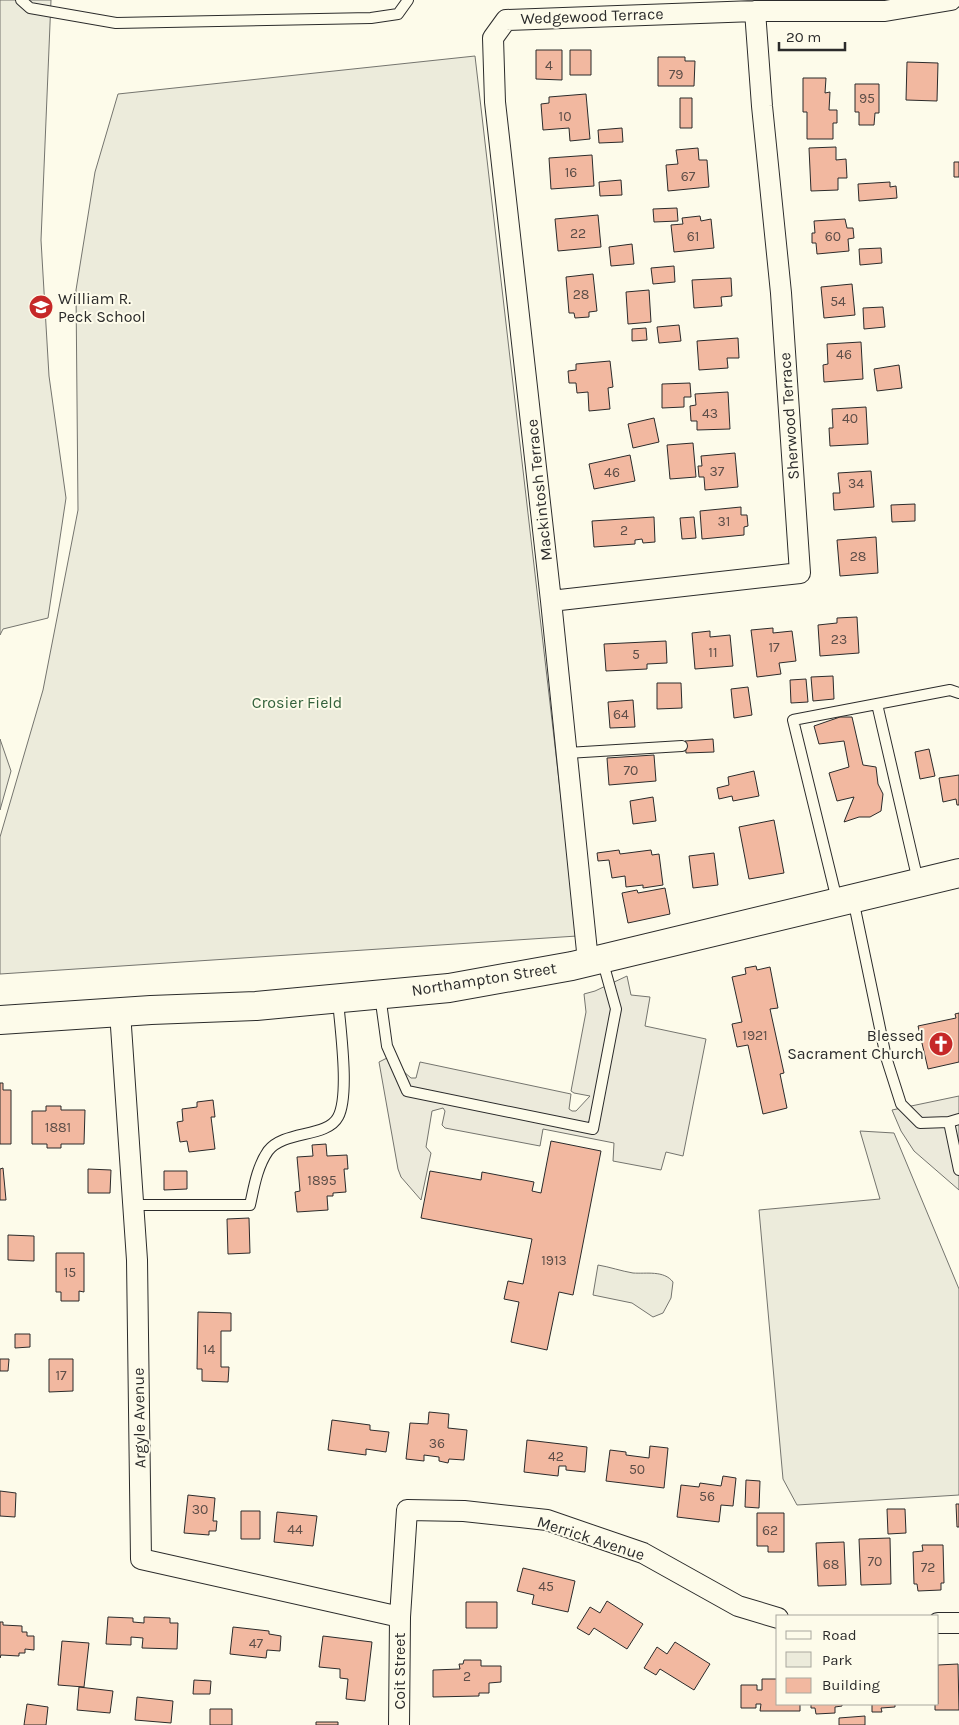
<svg xmlns="http://www.w3.org/2000/svg" width="959" height="1725" font-family="Karla,sans-serif">
<style>
.green{fill:#ecebdb;stroke:#74746e}
.parking{fill:#eceadb;stroke:#74746e}
.building{fill:#f2b8a0;stroke:#2b2b2b}
.lines{fill:none;stroke-linecap:round;stroke-linejoin:round}
.service-casing{stroke:#2b2b2b;stroke-width:12}
.minor-casing{stroke:#2b2b2b;stroke-width:22}
.primary-casing{stroke:#2b2b2b;stroke-width:30}
.service{stroke:#fdfbea;stroke-width:10}
.minor{stroke:#fdfbea;stroke-width:20}
.primary{stroke:#fdfbea;stroke-width:28}
.labels{text-anchor:middle;dominant-baseline:central;stroke-width:4;stroke-linejoin:round;paint-order:stroke}
.number-label{font-size:14px;fill:#5d4e48}
.street-label{font-size:16px;fill:#2b2b2b;stroke:#fdfbea}
.poi-label{font-size:16px;fill:#2b2b2b;stroke:#fdfbea;text-anchor:start}
.park-label{font-size:16px;fill:#34623c;stroke:#fdfbea}
</style>
<rect width="100%" height="100%" fill="#fdfbea"/>
<path class="green" d="M0 0H51L41 240 49 376 66 498 48 618 3 629 0 635Z
M475 56 577 936 0 974V837L43 690 78 510 76 290 95 172 118 94Z
M0 739 11 771 0 810Z
M860 1131 894 1133 959 1289V1495L797 1505 783 1479 759 1210 880 1199Z
M598 1265C610 1267 621 1271 633 1273 646 1274 664 1270 673 1282L671 1298 663 1313 653 1317 632 1303 593 1295Z"/>
<path class="parking" d="M627 976 631 995 650 997 645 1026 706 1039 683 1156 666 1152 661 1170 613 1161 614 1143 543 1129 540 1146 445 1128 442 1125 445 1111 443 1108 432 1111 426 1147 431 1153 421 1200 401 1177 398 1169 379 1062 395 1054 403 1071 411 1078H416L420 1062 571 1094 569 1109 572 1111H576L590 1096 574 1093 571 1091 586 1012 584 994 595 991Z
M959 1096V1190L914 1151 901 1131 892 1110Z"/>
<path class="building" d="M536 50H562V80L536 79Z
M570 50H591V75H570Z
M658 57H685V61H695L694 86H658Z
M907 62 938 63 937 101 906 100Z
M803 78H826L825 93 830 92 829 110H837V123H833V139H807V112H803Z
M855 84H879V113H875L874 125H859V112H855Z
M586 94 590 139 570 141 569 128 543 130 541 104 549 103V97Z
M680 98H692V128H680Z
M622 128 623 142 599 143 598 130Z
M836 147V160L846 159 847 178H838V190L811 191 809 148Z
M698 148 699 160H707L709 187 668 191 666 165 678 164 676 150Z
M592 155 594 186 551 189 549 158Z
M954 162H959V177H954Z
M621 180 622 195 600 196 599 182Z
M890 182V187L896 186 897 198 859 201 858 184Z
M677 208 678 221 654 222 653 209Z
M598 215 601 247 558 251 555 219Z
M700 216 701 221 711 219 714 248 674 252 671 225 683 224 682 218Z
M845 219 847 228H853L854 238 848 239 849 251 817 254 816 243H812V233H815L814 221Z
M632 244 634 264 611 266 609 247Z
M881 248 882 263 860 265 859 249Z
M674 266 675 282 653 284 651 268Z
M593 274 597 311 589 312V317L575 318 574 313H569L566 277Z
M731 278 732 296 721 297 722 306 694 308 692 280Z
M852 284 855 315 824 318 821 287Z
M649 290 651 322 628 324 626 292Z
M883 307 885 327 864 329 863 308Z
M679 325 681 341 659 343 657 327Z
M646 328 647 340 632 341V329Z
M738 338 739 358H727L728 368 699 370 697 341Z
M861 342 863 379 824 382 823 365 828 364 827 344Z
M610 361 613 387 608 388 610 409 589 411 588 392 577 393 576 383H569L568 371 576 370V364Z
M899 365 902 388 877 391 874 369Z
M690 383 691 397H684V407L662 408V384Z
M728 392 730 429 697 430V421H691L690 406 696 405 695 394Z
M866 407 868 444 830 446 829 428H833L832 409Z
M654 418 659 442 633 448 628 424Z
M693 443 696 477 670 479 667 445Z
M735 453 738 487 705 490 704 477H699L698 466H702L701 456Z
M630 455 635 481 594 489 589 464Z
M871 471 874 507 834 510 833 493H840L838 473Z
M915 504V521L892 522 891 505Z
M741 507V515H747L748 526 744 527V535L702 539 700 511Z
M654 517 655 542 643 543 642 539 635 540V544L594 547 592 521Z
M694 517 696 538 682 539 680 518Z
M876 537 878 573 840 576 837 540Z
M857 617 859 653 820 656 818 625 837 623V618Z
M773 628V633L792 631 796 661 779 663 781 674 757 677 751 630Z
M710 631V637L730 635 733 666 695 669 692 633Z
M666 641 667 663 647 664V669L606 671 604 644Z
M833 676 834 699 813 701 811 677Z
M806 679 808 702 791 703 790 680Z
M657 683H681L682 708 657 709Z
M748 687 752 715 734 718 731 689Z
M633 700 635 727 610 728 608 702Z
M840 717H852L863 765 876 767 878 784 883 794 881 811 870 817H859L844 822 854 797 837 801 829 773 849 767 844 741 819 744 814 726Z
M713 739 714 752 686 753 685 741Z
M929 749 935 776 920 779 915 752Z
M654 755 656 781 609 785 607 758Z
M754 771 759 796 733 801 732 796 719 799 717 788 729 785 728 777Z
M959 775V805H957L956 799 943 802 939 778Z
M653 797 656 821 633 824 630 801Z
M774 820 784 873 749 879 739 827Z
M619 850 620 854 651 850 652 855 659 854 663 885 643 888V885L626 887 625 876 612 878 609 860 598 861 597 853Z
M714 853 718 885 693 888 689 856Z
M665 888 670 914 628 923 622 893 637 890 638 893Z
M756 966 757 970 770 967 778 1008 770 1009 784 1073 780 1074 787 1108 763 1114 748 1045 737 1047 732 1024 742 1022 732 977 746 974 745 968Z
M959 1013V1062L928 1069 918 1026 956 1018 955 1014Z
M0 1083H3V1090H11V1144H0Z
M213 1100 215 1117H211L215 1149 189 1152 187 1141 180 1142 177 1122 183 1121 182 1109 197 1107V1102Z
M46 1106H61V1110H85L84 1144H61V1148H47V1144H32V1111H46Z
M551 1141 601 1151 573 1295 559 1292 547 1350 511 1342 519 1302 504 1299 508 1281 523 1284 532 1239 421 1218 430 1171 481 1180 482 1172 534 1182 532 1191 541 1193Z
M326 1144 327 1156 347 1155 348 1169H344L346 1192 333 1193V1196H327L328 1210 297 1212 295 1192 300 1191 297 1157 313 1156 312 1145Z
M3 1168 6 1200H0V1169Z
M88 1169 111 1170 110 1193H88Z
M164 1171H187V1189L164 1190Z
M249 1218 250 1253 228 1254 227 1219Z
M8 1235 34 1236V1261L8 1260Z
M56 1253H84V1292L79 1291V1301H61V1292H56Z
M198 1312 231 1313V1331H221V1367H229L228 1382 202 1381V1369H197Z
M15 1334H30V1347L15 1348Z
M0 1359H9L8 1371H0Z
M49 1359H73V1391L49 1392Z
M429 1412 449 1414 448 1428 467 1430 464 1460 449 1459 448 1463 439 1461V1457L424 1455V1461L406 1459 410 1423 428 1424Z
M332 1420 370 1425V1430L389 1432 386 1452 366 1449V1455L328 1450Z
M527 1440 587 1447 585 1472 566 1470V1466H559L558 1476 524 1472Z
M650 1446 668 1448 664 1488 606 1481 610 1450 626 1452V1455L649 1458Z
M723 1476 736 1478 733 1506 721 1505 719 1522 677 1517 681 1485 699 1487 700 1483 721 1486Z
M746 1480 760 1481 759 1508 745 1507Z
M0 1491 16 1493 15 1517 0 1516Z
M188 1495 215 1498 213 1521H217L216 1531H209V1535L184 1533Z
M956 1504H959V1527H957Z
M887 1509H905L906 1533 888 1534Z
M241 1511H260V1539H241Z
M277 1512 317 1516 313 1546 274 1542Z
M757 1513H784V1552H768V1546H757Z
M890 1538 891 1584 861 1585 859 1539Z
M844 1542 846 1585 818 1586 816 1543Z
M922 1545H943L944 1583H941V1590L918 1591 917 1584H914L913 1552 923 1551Z
M523 1568 575 1581 568 1612 532 1604 534 1595 517 1591Z
M607 1601 643 1624 627 1649 594 1628 589 1635 577 1628 590 1607 600 1613Z
M466 1602H497V1628H466Z
M108 1617 133 1618V1622L144 1623V1617L170 1618V1623H178L177 1649 142 1648 143 1638 131 1637V1645L106 1644Z
M0 1622H3V1625L22 1626V1632H27V1636H34V1650L25 1649V1653H19V1656L1 1655 0 1658Z
M233 1627 269 1631V1634L281 1636 280 1651 267 1650 266 1658 230 1654Z
M323 1636 372 1642 365 1701 346 1699 348 1679 340 1678V1669L319 1667Z
M62 1641 89 1643 84 1687 58 1685Z
M675 1642 710 1664 694 1690 660 1669 656 1675 644 1668 657 1647 667 1654Z
M464 1660H481V1666H501V1682L489 1683V1693H479V1696L433 1697V1670L460 1669 459 1664H463Z
M958 1664 959 1710H935V1704H932H938V1665Z
M762 1679H778V1704H800V1711H760L761 1704H756V1708H741V1685H757V1690H762Z
M194 1680 211 1681 210 1694H193Z
M79 1687 113 1691 110 1713 77 1710Z
M137 1697 173 1701 171 1723 135 1720Z
M27 1704 48 1707 46 1725H24Z
M811 1704H842V1706L835 1707V1713L816 1714 815 1708H811Z
M872 1704H895V1707L881 1708 882 1712H872Z
M210 1709H232V1725H210Z
M865 1716V1725H839V1718Z
M316 1722H338V1725H316Z"/>
<g class="lines">
<defs>
<path id="service" d="M21 0 30 8 116 23 371 18 398 14 408 0
M877 704 918 881
M567 753 682 746
M853 899 886 1057 901 1104 920 1123 949 1122 959 1119
M837 900 793 720 950 690 959 693
M380 995 387 1046 407 1091 593 1129 616 1009 602 959
M949 1122 959 1170
M133 1205H250C254 1187 257 1167 268 1151 284 1130 327 1138 338 1117 350 1095 340 1027 338 1000"/>
<path id="minor" d="M551 601 800 573 781 293 762 106 755 11
M588 961 551 601 495 102 493 38 506 20 755 11H885L951 0
M120 1012 137 1260 141 1559 400 1617
M938 1623H959
M399 1725 400 1617 407 1510 464 1511 547 1520 643 1553 738 1606 778 1618"/>
<path id="primary" d="M0 1020 151 1010 256 1006 449 988 572 966 959 873"/>
</defs>
<use href="#service" class="service-casing"/>
<use href="#minor" class="minor-casing"/>
<use href="#primary" class="primary-casing"/>
<use href="#service" class="service"/>
<use href="#minor" class="minor"/>
<use href="#primary" class="primary"/>
</g>
<defs>
<symbol id="school-disc" viewBox="-11 -11 22 22"><circle r="9.5" fill="#c62828" stroke="#fdfbea"/><path d="M0-5L7-2L0 1L-7-2ZM-4 1L0 2.5L4 1V4Q0 6-4 4Z" fill="#fff"/></symbol>
<symbol id="church-disc" viewBox="-11 -11 22 22"><circle r="9.5" fill="#c62828" stroke="#fdfbea"/><path d="M-1.2-6h2.4v3.5h3.3v2.4h-3.3V6h-2.4V-.1h-3.3v-2.4h3.3Z" fill="#fff"/></symbol>
</defs>
<g fill-rule="evenodd">
<use href="#school-disc" x="27" y="293" width="28" height="28"/>
<use href="#church-disc" x="927" y="1030" width="28" height="28"/>
</g>
<g class="labels">
<g class="number-label">
<text x="549" y="65">4</text>
<text x="676" y="74">79</text>
<text x="867" y="98">95</text>
<text x="565" y="116">10</text>
<text x="571" y="172">16</text>
<text x="688" y="176">67</text>
<text x="578" y="233">22</text>
<text x="693" y="236">61</text>
<text x="833" y="236">60</text>
<text x="581" y="294">28</text>
<text x="838" y="301">54</text>
<text x="844" y="354">46</text>
<text x="710" y="413">43</text>
<text x="850" y="418">40</text>
<text x="717" y="471">37</text>
<text x="612" y="472">46</text>
<text x="856" y="483">34</text>
<text x="724" y="521">31</text>
<text x="624" y="530">2</text>
<text x="858" y="556">28</text>
<text x="839" y="639">23</text>
<text x="774" y="647">17</text>
<text x="713" y="652">11</text>
<text x="636" y="654">5</text>
<text x="621" y="714">64</text>
<text x="631" y="770">70</text>
<text x="755" y="1035">1921</text>
<text x="58" y="1127">1881</text>
<text x="322" y="1180">1895</text>
<text x="554" y="1260">1913</text>
<text x="70" y="1272">15</text>
<text x="209" y="1349">14</text>
<text x="61" y="1375">17</text>
<text x="437" y="1443">36</text>
<text x="556" y="1456">42</text>
<text x="637" y="1469">50</text>
<text x="707" y="1496">56</text>
<text x="200" y="1509">30</text>
<text x="295" y="1529">44</text>
<text x="770" y="1530">62</text>
<text x="875" y="1561">70</text>
<text x="831" y="1564">68</text>
<text x="928" y="1567">72</text>
<text x="546" y="1586">45</text>
<text x="256" y="1643">47</text>
<text x="467" y="1676">2</text>
</g>
<g class="street-label">
<text transform="translate(592 16) rotate(-2)">Wedgewood Terrace</text>
<text transform="translate(789 416) rotate(-94)">Sherwood Terrace</text>
<text transform="translate(539 490) rotate(-96)">Mackintosh Terrace</text>
<text transform="translate(484 979) rotate(-9)">Northampton Street</text>
<text transform="translate(139 1418) rotate(-91)">Argyle Avenue</text>
<text transform="translate(591 1538) rotate(18)">Merrick Avenue</text>
<text transform="translate(399 1671) rotate(-90)">Coit Street</text>
</g>
<g class="poi-label">
<text x="58" y="298">William R.<tspan x="58" dy="18">Peck School</tspan></text>
<text x="924" y="1035" text-anchor="end">Blessed<tspan x="924" dy="18">Sacrament Church</tspan></text>
</g>
<g class="park-label">
<text x="297" y="702">Crosier Field</text>
</g>
</g>
<rect x="776" y="1615" width="162" height="90" fill="#fdfbea" stroke="#a9a89e"/>
<rect x="786" y="1631" width="25" height="8" fill="#fdfbea" stroke="#a9a89e"/>
<text x="822" y="1640" font-size="15" fill="#2b2b2b">Road</text>
<rect x="786" y="1652" width="25" height="15" fill="#ecebdb" stroke="#a9a89e"/>
<text x="822" y="1665" font-size="15" fill="#2b2b2b">Park</text>
<rect x="786" y="1678" width="25" height="15" fill="#f2b8a0" stroke="#a9a89e"/>
<text x="822" y="1690" font-size="15" fill="#2b2b2b">Building</text>
<path d="M779 42v8h66v-8" fill="none" stroke="#2b2b2b" stroke-width="2.5"/>
<text x="786" y="42" font-size="15" fill="#2b2b2b" stroke="#fdfbea" stroke-width="4" paint-order="stroke">20 m</text>
</svg>
